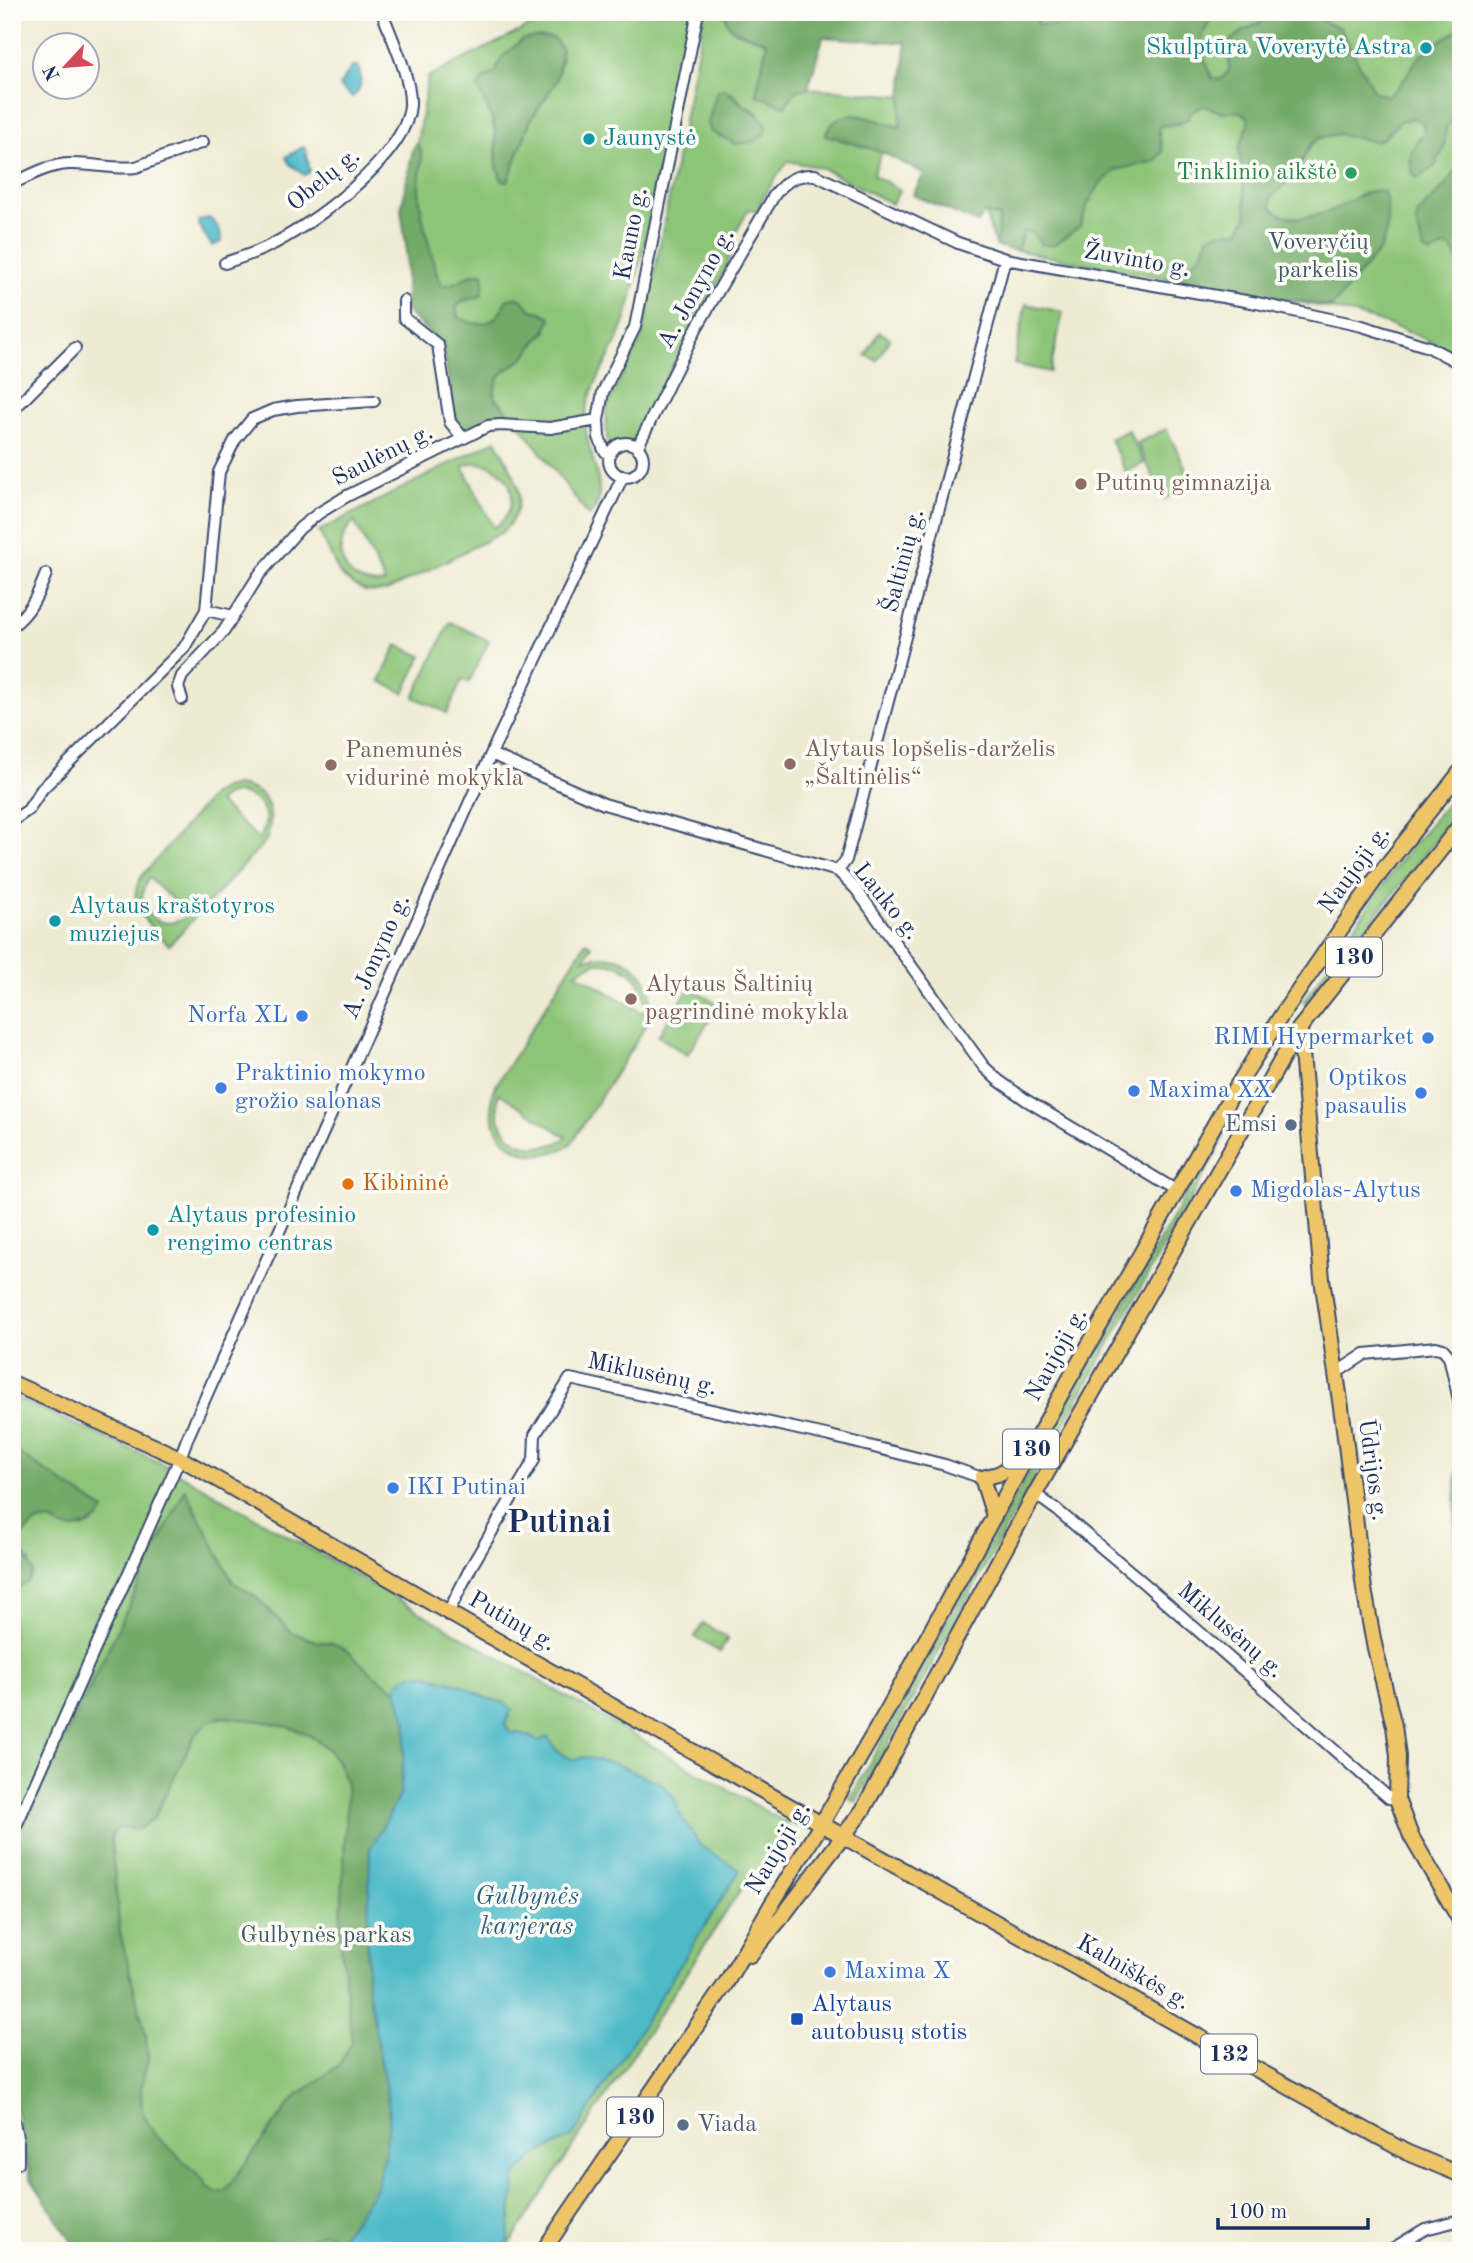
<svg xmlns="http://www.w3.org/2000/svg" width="1473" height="2263" font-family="'Old Standard TT',serif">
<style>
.green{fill:#8dc578;stroke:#547a6b;stroke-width:2;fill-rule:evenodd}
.forest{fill:#72aa68;stroke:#466c63;stroke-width:2;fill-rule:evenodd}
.water{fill:#4dbac8;stroke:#347493;stroke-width:2}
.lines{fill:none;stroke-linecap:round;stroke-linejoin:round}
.minor-casing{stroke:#3b4b70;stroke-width:14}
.major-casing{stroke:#3b4b70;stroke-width:18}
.minor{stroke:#fff;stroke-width:10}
.major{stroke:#eec569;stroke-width:14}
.culture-dot{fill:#0f9aa8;stroke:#fdfcf7;stroke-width:2.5}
.leisure-dot{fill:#2e9e5b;stroke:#fdfcf7;stroke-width:2.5}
.education-dot{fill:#8d6e63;stroke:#fdfcf7;stroke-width:2.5}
.shop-dot{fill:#3f7fe0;stroke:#fdfcf7;stroke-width:2.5}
.service-dot{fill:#5c6f8a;stroke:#fdfcf7;stroke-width:2.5}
.food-dot{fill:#e8710a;stroke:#fdfcf7;stroke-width:2.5}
.transit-dot{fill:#1a4fb4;stroke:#fdfcf7;stroke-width:2.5}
.labels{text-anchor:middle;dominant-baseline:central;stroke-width:7;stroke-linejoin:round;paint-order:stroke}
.shield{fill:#fdfcf7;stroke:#5f6c8c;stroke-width:2}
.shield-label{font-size:23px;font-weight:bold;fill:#1b2f5e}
.culture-label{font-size:24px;fill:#0d838f;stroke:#fdfcf7;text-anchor:start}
.leisure-label{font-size:24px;fill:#27864d;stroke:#fdfcf7;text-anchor:end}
.street-label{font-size:24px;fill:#1b2f5e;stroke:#fdfcf7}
.park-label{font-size:24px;fill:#3d5c66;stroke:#fdfcf7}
.education-label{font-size:24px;fill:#785e54;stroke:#fdfcf7;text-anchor:start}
.shop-label{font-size:24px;fill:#366cbe;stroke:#fdfcf7;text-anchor:start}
.service-label{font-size:24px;fill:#4e5e75;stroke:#fdfcf7;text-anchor:end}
.food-label{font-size:24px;fill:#c56008;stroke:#fdfcf7;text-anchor:start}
.transit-label{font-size:24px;fill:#164399;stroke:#fdfcf7;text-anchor:start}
.water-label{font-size:26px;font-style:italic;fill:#2c6083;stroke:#fdfcf7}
.district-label{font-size:32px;font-weight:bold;fill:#1b2f5e;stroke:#fdfcf7}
</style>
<rect width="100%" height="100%" fill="#fdfcf7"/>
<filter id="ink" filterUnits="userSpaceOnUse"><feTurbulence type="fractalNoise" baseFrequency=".0143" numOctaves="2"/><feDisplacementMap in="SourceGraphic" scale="14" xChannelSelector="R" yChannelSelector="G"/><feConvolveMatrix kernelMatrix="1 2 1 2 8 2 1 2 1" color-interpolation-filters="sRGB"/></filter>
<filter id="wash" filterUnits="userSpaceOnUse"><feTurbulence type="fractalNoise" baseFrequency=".00686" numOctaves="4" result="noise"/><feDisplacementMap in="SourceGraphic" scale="28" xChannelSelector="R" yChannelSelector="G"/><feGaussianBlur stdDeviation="1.57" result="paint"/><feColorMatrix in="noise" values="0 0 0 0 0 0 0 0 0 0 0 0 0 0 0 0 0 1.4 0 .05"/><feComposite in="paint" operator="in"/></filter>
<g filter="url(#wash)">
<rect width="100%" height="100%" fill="#efebd3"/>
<path class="green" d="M558 12H691C671 113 654 216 627 315 618 349 592 378 586 413 582 441 601 469 599 498 598 504 593 511 589 516L517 421 506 420 502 404 494 397C496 365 513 372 528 353 535 344 537 339 547 332L541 312 531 310 524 301 506 300C498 324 480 330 458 317L456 308 463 301 474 298 476 273 452 286 442 285C431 263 419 211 419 186 419 173 426 154 417 143L428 77ZM562 58 556 82 531 119 508 181 497 170 495 131 489 108 482 96 484 78 495 73Z
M705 12H772L743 34 767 42 756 95 808 88 902 96 900 128C871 120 842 101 826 135L882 152 873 175 900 190 892 204 822 168 788 161 766 192 756 212 749 209 736 232 727 266 629 447 618 450 611 446 607 440 606 408 642 337ZM731 92 743 104 758 113 736 144 726 138Z
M918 12H1461V358C1390 315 1307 303 1227 289 1150 275 1073 262 996 246Z
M1026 304 1063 312 1050 372 1014 364Z
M879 332 890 338 877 361 866 355Z
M1166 429 1194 484 1164 499 1137 443Z
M1128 430 1144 463 1126 472 1110 439Z
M496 440C513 475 535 501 501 533L387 591 376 592 365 591 353 585 340 574 319 531ZM471 463C511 461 527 505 494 528L463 467ZM354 521 385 582V583C346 589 326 550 354 521Z
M450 622 489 641 469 682 462 680 447 713 414 697Z
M397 645 422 656 404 693 380 681Z
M236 785C269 789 276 812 266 841L169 945C149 925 123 906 142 876L213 794 224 788ZM237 793C263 797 273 816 259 839L218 802 227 795ZM149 878 189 915C161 937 128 908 149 878Z
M1461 786V809L1306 1003 1303 1002 1399 862Z
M586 942 592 946 584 959C628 947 660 977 649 1021L570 1145C526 1171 483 1141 493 1090ZM597 963C629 962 649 981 645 1014L576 973 586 967ZM499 1093 566 1137V1138C531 1161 489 1136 499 1093Z
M690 987 719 1005 687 1055 658 1036Z
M1244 1091 1219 1148 1021 1501 856 1802 850 1799 1015 1498Z
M12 1396 159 1462 786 1823 791 1831 792 1838 762 1886 749 1877 505 2251H78L30 2177 12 2088V1591L17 1590 31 1562 22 1553 20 1541C26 1529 37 1518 51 1521 56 1523 61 1527 66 1528 79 1531 99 1523 104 1510L12 1449Z
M703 1623 728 1638 720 1652 695 1637Z"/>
<path class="forest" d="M725 12H1033L1038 24 1057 26 1075 17 1098 19 1113 16 1116 12H1209V24C1194 43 1205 57 1212 78L1220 80 1229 71 1228 43C1242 28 1290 5 1310 14 1321 19 1328 25 1340 28L1374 92 1387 96C1406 83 1403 78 1415 62 1427 47 1445 38 1461 28V122L1457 120 1450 122 1446 128 1444 148 1435 166 1418 178 1414 176C1407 157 1411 146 1424 132L1423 123 1414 118 1400 121 1385 137 1376 142 1339 134 1319 138 1311 145 1296 173 1271 198V207C1289 225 1315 217 1337 208 1353 201 1366 188 1383 191L1387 201V228L1381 248 1332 307 1169 279C1178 270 1183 268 1192 262 1217 245 1191 231 1239 231L1247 217 1239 148 1248 126V117L1240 112H1221L1204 106 1192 111 1187 119 1181 123 1161 126 1158 129 1163 152 1155 161 1116 170 1100 184 1088 204 1080 226 1054 245H1041L1033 233 1024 231 1017 251 996 246 999 217 984 213 978 223 913 195 924 174 882 152 825 135C842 100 871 121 900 127L906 43 823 37 808 88 796 91 785 106 756 95 767 42 731 29 726 19Z
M539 37 553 38 562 49 556 82 531 119 508 181H503C493 166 498 148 495 130 492 115 484 102 478 87L484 78 495 73 501 58 523 39Z
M724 89C732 93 735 99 742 104 752 112 757 112 766 123L765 134 753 142 736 144 711 132 708 123 717 91Z
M417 143C426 154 419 173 419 186 419 216 430 247 437 275L442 285C459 286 467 272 483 273L484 284 481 296 462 301 456 308 458 317C480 330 498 324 506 300L516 297 524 301 531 310 541 312 551 317C547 331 546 330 537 340 533 344 531 350 527 354 511 372 496 366 494 397L508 412 506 420 466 432 460 429 455 420 443 346 406 311V245L401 210 413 149Z
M1461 162V268L1452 248 1444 247 1431 254 1424 251 1416 222 1418 214 1446 185Z
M1460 1432 1461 1433V1629C1454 1564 1453 1498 1460 1432Z
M12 1449 104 1510C99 1523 80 1531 66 1528 61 1527 56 1523 51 1521 37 1518 26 1529 20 1541 22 1554 30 1561 33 1573L28 1582 12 1591Z
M185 1489 233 1582 256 1597 291 1632 315 1641 333 1643 349 1652 375 1676 397 1690 407 1724 400 1795 370 1850 367 1981 390 2113 386 2146 376 2188 340 2240 325 2232 301 2243 270 2242 254 2251H78L30 2177 12 2088V1848ZM222 1717C275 1722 338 1726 347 1792L340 1938 352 2042 338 2066 299 2094 288 2106 225 2191 218 2193 208 2187 203 2179 154 2134 142 2111 141 2086 148 2060 146 2036 120 1932 111 1838C118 1822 125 1829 139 1829L154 1818 196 1733 209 1722Z"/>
<path class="water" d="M356 66 359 67C361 79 363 90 352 97L339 86 351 68Z
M303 147 306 150 310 172 304 175 289 163 286 157Z
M208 218C216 222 223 233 221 242L212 246 198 224V221Z
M412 1674H423L462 1685 486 1698 505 1703 512 1709 505 1724 509 1732 524 1734 538 1741 548 1737 557 1751 567 1757 575 1760 584 1757 616 1764 662 1784 675 1799 680 1815 701 1846 740 1870 573 2136 536 2155 516 2175 508 2242 497 2251H339L340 2240 376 2188 386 2146 390 2113 367 1981 370 1849 400 1795 407 1724 397 1690 399 1681Z"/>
</g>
<g filter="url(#ink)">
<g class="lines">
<defs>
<path id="minor" d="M12 184C31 175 48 165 69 164 92 163 114 170 136 167L203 142
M225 263C239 258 252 254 265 248 309 228 407 156 410 105 411 77 392 39 382 12
M404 301V318L438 345 450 422 463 438
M12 411 75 348
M609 460a17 17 0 1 1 34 0a17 17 0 1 1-34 0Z
M637 448 697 327 775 194C787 180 796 174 815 175L958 243 1005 259 1257 303 1362 326 1429 347 1461 364
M610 456 604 450 599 437 598 420 603 392 635 327 698 12
M233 616 206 610 219 472 235 440 252 419 273 410 297 406 374 401
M12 626C31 612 38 594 46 574
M182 699 178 687 182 676 224 631 259 575 300 528 319 513 347 496 488 426 500 425 550 428 598 420
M491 754 604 804 838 871 856 889 984 1067 998 1080 1026 1100 1177 1191
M12 821 28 810 42 789 184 648 206 610
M838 871 846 860 1005 259
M1336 1373 1365 1354 1436 1347 1443 1349 1449 1356 1461 1409
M1035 1494 1057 1510 1138 1578 1389 1798 1397 1799
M449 1611 471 1567 534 1460 535 1435 570 1379 830 1436 945 1465 982 1478
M12 1835 180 1458 187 1439 496 743 623 476
M12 2111 18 2143V2163
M1389 2251 1425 2229 1461 2220"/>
<path id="major" d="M1300 1030 1322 1279 1343 1421 1364 1589 1374 1644 1394 1726 1398 1756 1397 1799 1411 1836 1461 1922
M12 1383 180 1458 529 1659 1247 2064 1406 2152 1461 2175
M994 1516 982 1478 998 1474 1025 1460
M750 1955 781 1918 863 1810 1035 1494 1299 1029 1461 824
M543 2251 726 1983 770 1907 822 1823 888 1709 1070 1378 1232 1094 1281 1016 1374 881 1461 771"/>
</defs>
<use href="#minor" class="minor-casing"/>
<use href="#major" class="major-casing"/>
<use href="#minor" class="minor"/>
<use href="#major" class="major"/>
</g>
</g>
<g class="culture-dot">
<circle cx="1426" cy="48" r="7"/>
<circle cx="589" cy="139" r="7"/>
<circle cx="55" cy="921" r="7"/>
<circle cx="153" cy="1230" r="7"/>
</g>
<circle class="leisure-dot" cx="1351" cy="173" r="7"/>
<g class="education-dot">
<circle cx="1081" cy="484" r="7"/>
<circle cx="790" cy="764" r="7"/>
<circle cx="331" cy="765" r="7"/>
<circle cx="631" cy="999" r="7"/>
</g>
<g class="shop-dot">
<circle cx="302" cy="1016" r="7"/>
<circle cx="1428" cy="1038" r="7"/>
<circle cx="221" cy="1088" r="7"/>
<circle cx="1134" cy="1091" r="7"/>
<circle cx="1421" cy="1093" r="7"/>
<circle cx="1236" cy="1191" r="7"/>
<circle cx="393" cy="1488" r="7"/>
<circle cx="830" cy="1972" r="7"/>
</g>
<g class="service-dot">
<circle cx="1291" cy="1125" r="7"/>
<circle cx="683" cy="2125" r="7"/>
</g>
<circle class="food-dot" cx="348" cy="1184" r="7"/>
<rect class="transit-dot" x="790" y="2012" width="14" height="14" rx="3.5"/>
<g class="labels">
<g class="shield">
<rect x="1326" y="937.5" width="56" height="39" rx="5"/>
<rect x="1003" y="1429.5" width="56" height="39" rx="5"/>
<rect x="1201" y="2034.5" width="56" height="39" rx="5"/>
<rect x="607" y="2097.5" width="56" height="39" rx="5"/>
</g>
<g class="shield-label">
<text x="1354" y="957">130</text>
<text x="1031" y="1449">130</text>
<text x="1229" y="2054">132</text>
<text x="635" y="2117">130</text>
</g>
<g class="culture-label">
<text x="1412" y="48" text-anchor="end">Skulptūra Voverytė Astra</text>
<text x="603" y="139">Jaunystė</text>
<text x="69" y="907">Alytaus kraštotyros<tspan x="69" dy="28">muziejus</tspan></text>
<text x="167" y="1216">Alytaus profesinio<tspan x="167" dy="28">rengimo centras</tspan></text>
</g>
<g class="leisure-label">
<text x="1337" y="173">Tinklinio aikštė</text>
</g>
<g class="street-label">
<text transform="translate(324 180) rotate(-39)">Obelų g.</text>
<text transform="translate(632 234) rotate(-79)">Kauno g.</text>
<text transform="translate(1137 261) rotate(10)">Žuvinto g.</text>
<text transform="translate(697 289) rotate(-61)">A. Jonyno g.</text>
<text transform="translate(383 456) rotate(-27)">Saulėnų g.</text>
<text transform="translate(904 561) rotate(-75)">Šaltinių g.</text>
<text transform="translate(1355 870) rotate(-54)">Naujoji g.</text>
<text transform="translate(886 902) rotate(51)">Lauko g.</text>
<text transform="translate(377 957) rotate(-66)">A. Jonyno g.</text>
<text transform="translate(1057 1355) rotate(-61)">Naujoji g.</text>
<text transform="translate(652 1375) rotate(12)">Miklusėnų g.</text>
<text transform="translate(1372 1470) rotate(82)">Ūdrijos g.</text>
<text transform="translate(512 1622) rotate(30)">Putinų g.</text>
<text transform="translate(1230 1631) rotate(41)">Miklusėnų g.</text>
<text transform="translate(779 1849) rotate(-59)">Naujoji g.</text>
<text transform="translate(1133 1973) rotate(30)">Kalniškės g.</text>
</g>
<g class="park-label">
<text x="1318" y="243">Voveryčių<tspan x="1318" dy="28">parkelis</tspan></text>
<text x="326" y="1936">Gulbynės parkas</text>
</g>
<g class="education-label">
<text x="1095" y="484">Putinų gimnazija</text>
<text x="804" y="750">Alytaus lopšelis-darželis<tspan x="804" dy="28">„Šaltinėlis“</tspan></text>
<text x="345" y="751">Panemunės<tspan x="345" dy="28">vidurinė mokykla</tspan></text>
<text x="645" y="985">Alytaus Šaltinių<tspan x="645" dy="28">pagrindinė mokykla</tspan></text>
</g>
<g class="shop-label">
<text x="288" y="1016" text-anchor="end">Norfa XL</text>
<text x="1414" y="1038" text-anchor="end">RIMI Hypermarket</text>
<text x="235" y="1074">Praktinio mokymo<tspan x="235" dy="28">grožio salonas</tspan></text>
<text x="1407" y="1079" text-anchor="end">Optikos<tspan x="1407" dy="28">pasaulis</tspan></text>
<text x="1148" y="1091">Maxima XX</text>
<text x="1250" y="1191">Migdolas-Alytus</text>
<text x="407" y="1488">IKI Putinai</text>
<text x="844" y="1972">Maxima X</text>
</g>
<g class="service-label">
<text x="1277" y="1125">Emsi</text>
<text x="697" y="2125" text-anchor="start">Viada</text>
</g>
<g class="food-label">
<text x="362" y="1184">Kibininė</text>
</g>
<g class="transit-label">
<text x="811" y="2005">Alytaus<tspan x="811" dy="28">autobusų stotis</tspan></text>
</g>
<g class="water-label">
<text x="527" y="1897">Gulbynės<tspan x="527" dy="30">karjeras</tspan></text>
</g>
<g class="district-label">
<text x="559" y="1524">Putinai</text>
</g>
</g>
<rect width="1473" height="2263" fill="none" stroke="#fdfcf7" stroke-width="42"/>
<g transform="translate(66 66) rotate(244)"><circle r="33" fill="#fdfcf7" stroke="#a3aaba" stroke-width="2"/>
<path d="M0-5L12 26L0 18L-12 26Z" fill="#d1495b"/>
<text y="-10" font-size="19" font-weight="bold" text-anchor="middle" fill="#1b2f5e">N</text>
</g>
<path d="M1218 2218v10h150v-10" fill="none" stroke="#1b2f5e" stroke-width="3.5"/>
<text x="1228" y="2218" font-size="21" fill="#1b2f5e" stroke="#fdfcf7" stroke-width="5" paint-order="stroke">100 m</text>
</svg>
